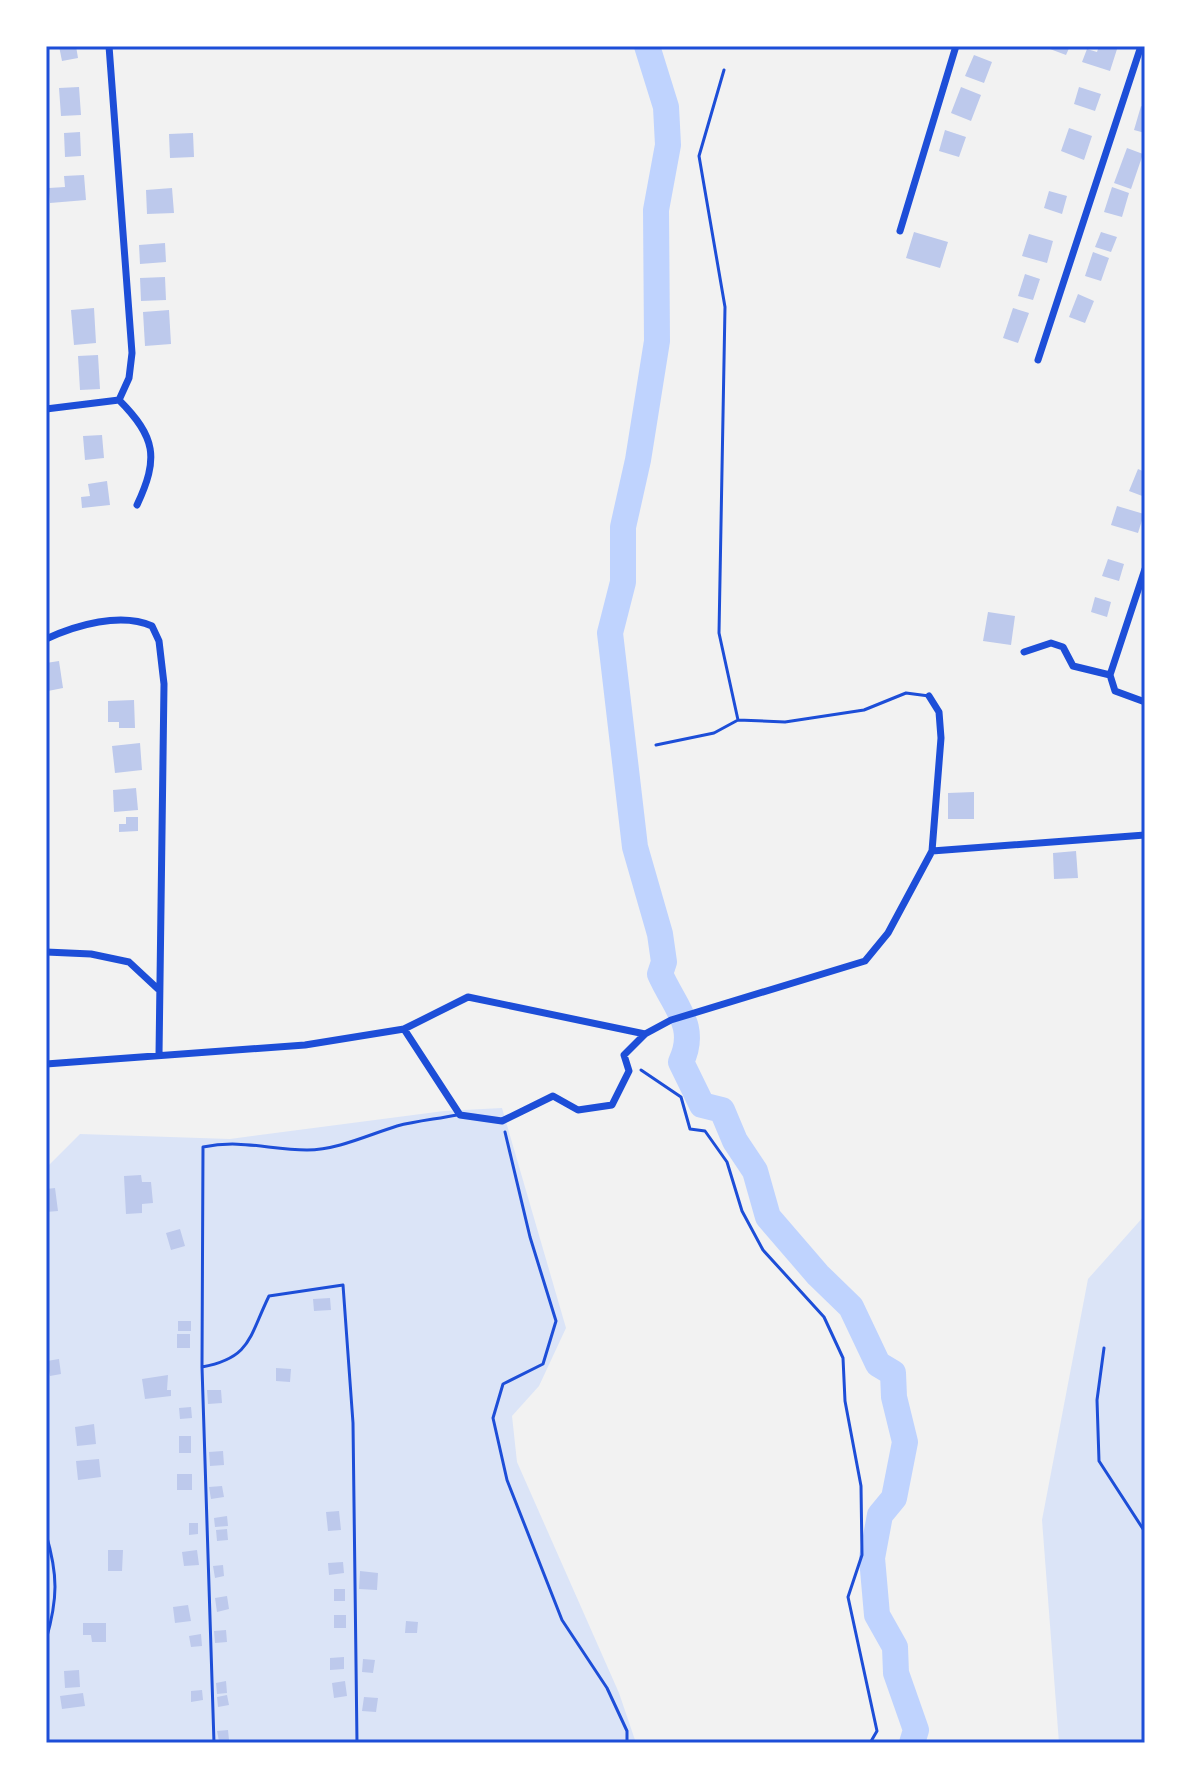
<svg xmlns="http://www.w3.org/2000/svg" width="1191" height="1789" font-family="'Roboto Condensed',sans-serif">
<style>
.green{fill:#dbe4f7}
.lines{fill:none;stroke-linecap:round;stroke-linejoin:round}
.river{stroke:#bfd3fe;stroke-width:26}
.building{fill:#bdc9ec}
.path{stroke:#1d4ed8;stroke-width:3}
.service{stroke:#1d4ed8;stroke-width:3}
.minor{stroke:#1d4ed8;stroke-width:7}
.neatline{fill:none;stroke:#1d4ed8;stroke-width:3}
</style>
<rect width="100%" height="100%" fill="#f2f2f2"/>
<path class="green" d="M502 1108 566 1328 539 1386 512 1416 517 1462 619 1693 636 1743H46V1168L80 1134 230 1139 444 1111Z
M1145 1215V1743H1059L1042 1520 1088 1279Z"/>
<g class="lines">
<path class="river" d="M647 46 666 107 668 145 656 210 657 341 638 460 623 527V582L610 633 635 847 660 934 664 962 660 974C675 1008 698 1026 681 1062L702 1105 722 1110 735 1141 755 1171 768 1217 818 1275 851 1307 878 1364 893 1373 894 1397 905 1442 894 1498 880 1515 872 1558 877 1615 895 1647 896 1673 916 1730 912 1743"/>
</g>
<path class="building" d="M59 46H76L78 58 62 61Z
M1042 46H1070L1066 55Z
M1099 46H1118L1110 71 1082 62 1087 49 1097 52Z
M974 55 992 62 984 83 965 76Z
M79 87 81 115 61 116 59 88Z
M961 87 981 95 971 121 951 113Z
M1079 87 1101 94 1095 111 1074 104Z
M1141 106 1145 108V133L1134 130Z
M1069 128 1092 136 1084 160 1061 151Z
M945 130 966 137 959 157 939 151Z
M80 132 81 156 65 157 64 133Z
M193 133 194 157 170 158 169 134Z
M1127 148 1143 154 1131 189 1114 183Z
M84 175 86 200 50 203 49 188 65 187 64 176Z
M1112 187 1129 193 1122 217 1104 212Z
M172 188 174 213 147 214 146 190Z
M1049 191 1067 196 1062 214 1044 208Z
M914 232 948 242 940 268 906 258Z
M1101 232 1117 237 1111 252 1095 247Z
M1029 234 1053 241 1047 263 1022 256Z
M165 243 166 262 140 264 139 245Z
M1093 252 1109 258 1101 281 1085 276Z
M1025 274 1040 279 1033 300 1018 296Z
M165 277 166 300 141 301 140 278Z
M1078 294 1094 301 1085 323 1069 317Z
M94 308 96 343 74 345 71 310Z
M1013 308 1029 313 1018 343 1003 338Z
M169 310 171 344 145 346 143 312Z
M98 355 100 389 80 390 78 356Z
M102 435 104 458 85 460 83 436Z
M1138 469 1145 472V497L1129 491Z
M107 481 110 505 82 508 81 497 90 496 88 484Z
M1117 506 1144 514 1138 533 1111 525Z
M1108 559 1124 564 1119 581 1102 576Z
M1095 597 1111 602 1107 617 1091 612Z
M988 612 1015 616 1011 645 983 641Z
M59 661 63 688 48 691 46 663Z
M134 700 135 728H119V722H108V701Z
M140 743 142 770 115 773 112 746Z
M136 788 138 810 114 812 113 790Z
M974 792V819H948V793Z
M126 817H138V831L119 832V824H126Z
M1076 851 1078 878 1054 879 1053 853Z
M141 1175 142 1182H151L153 1203 142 1204V1213L126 1214 124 1176Z
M55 1188 58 1211 46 1212V1189Z
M180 1229 185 1246 171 1250 166 1233Z
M330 1298 331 1310 314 1311 313 1299Z
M178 1321H191V1331H178Z
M177 1334H190V1348H177Z
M59 1359 61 1374 50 1376 47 1361Z
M276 1368 291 1369 290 1382 276 1381Z
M168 1375 167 1390H171V1396L145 1399 142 1379Z
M207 1390H221L222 1403 208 1404Z
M191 1407 192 1418 180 1419 179 1408Z
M94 1424 96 1444 77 1446 75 1427Z
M179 1436H191V1453H179Z
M223 1451 224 1465 210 1466 209 1452Z
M99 1459 101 1477 78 1480 76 1461Z
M177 1474H192V1490H177Z
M222 1486 224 1497 211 1499 209 1487Z
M339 1511 341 1530 328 1531 326 1512Z
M227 1516 228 1526 215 1527 214 1518Z
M189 1523H198V1534L189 1535Z
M227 1529 228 1540 217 1541 216 1530Z
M108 1550H123L122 1571H108Z
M197 1550 199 1565 184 1566 182 1552Z
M343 1562 344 1573 329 1575 328 1563Z
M223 1565 224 1576 215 1578 213 1566Z
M360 1571 378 1573 377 1590 359 1589Z
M334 1589H345V1601H334Z
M227 1596 229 1609 217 1612 215 1598Z
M188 1605 191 1621 175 1623 173 1607Z
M334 1615H346V1628H334Z
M406 1621 418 1622 417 1633H405Z
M83 1623H106V1642H92L91 1635H83Z
M226 1630 227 1642 215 1643 214 1631Z
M201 1634 202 1646 191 1647 189 1636Z
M344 1657V1669L330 1670V1658Z
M363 1659 375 1660 373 1673 362 1672Z
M79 1670 80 1687 65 1688 64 1671Z
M226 1681 227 1693 217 1694 216 1683Z
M345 1681 347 1696 334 1698 332 1683Z
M202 1690 203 1700 191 1702V1691Z
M83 1693 85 1706 62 1709 60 1696Z
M227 1695 229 1705 218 1707 217 1697Z
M364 1697 378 1698 376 1712 362 1711Z
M228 1730 229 1740 219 1741 217 1731Z"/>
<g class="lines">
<path class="path" d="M641 1070 681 1097 690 1129 705 1131 727 1162 742 1211 763 1250 824 1317 843 1358 845 1401 861 1486 862 1555 848 1597 877 1731 870 1743
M505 1132 530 1237 556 1321 543 1364 503 1384 493 1418 507 1480 562 1620 607 1688 627 1731V1743"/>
<path class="service" d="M724 70 699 156 725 307 719 633 738 720
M656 745 714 733 738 720 785 722 864 710 906 693 929 696
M1104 1348 1097 1400 1099 1461 1145 1532
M202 1367C251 1358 249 1337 269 1296L343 1285 353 1423 357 1743
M46 1534C58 1575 58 1598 46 1640
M214 1743 202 1367 203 1147C242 1139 270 1150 307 1150 337 1150 368 1135 397 1126 416 1121 437 1119 457 1115"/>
<path class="minor" d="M109 46 132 353 129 378 119 400C156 437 159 458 137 505
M900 231 956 46
M1038 360 1141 46
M46 409 119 400
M46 639C76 625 121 612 152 626L159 641 164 684 159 1055
M1024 652 1051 643 1063 647 1073 666 1110 675 1115 691 1145 702
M1110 675 1145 569
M929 696 939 712 941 738 932 851
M46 952 91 954 129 962 158 989
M404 1029 460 1115 502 1121 553 1096 578 1110 612 1105 629 1071 624 1055 645 1034 671 1020 865 961 888 933 932 851 1145 835
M46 1064 305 1045 404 1029 468 997 645 1034"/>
</g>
<rect width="1191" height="1789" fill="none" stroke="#ffffff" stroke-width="96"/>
<rect x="48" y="48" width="1095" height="1693" class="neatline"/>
</svg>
